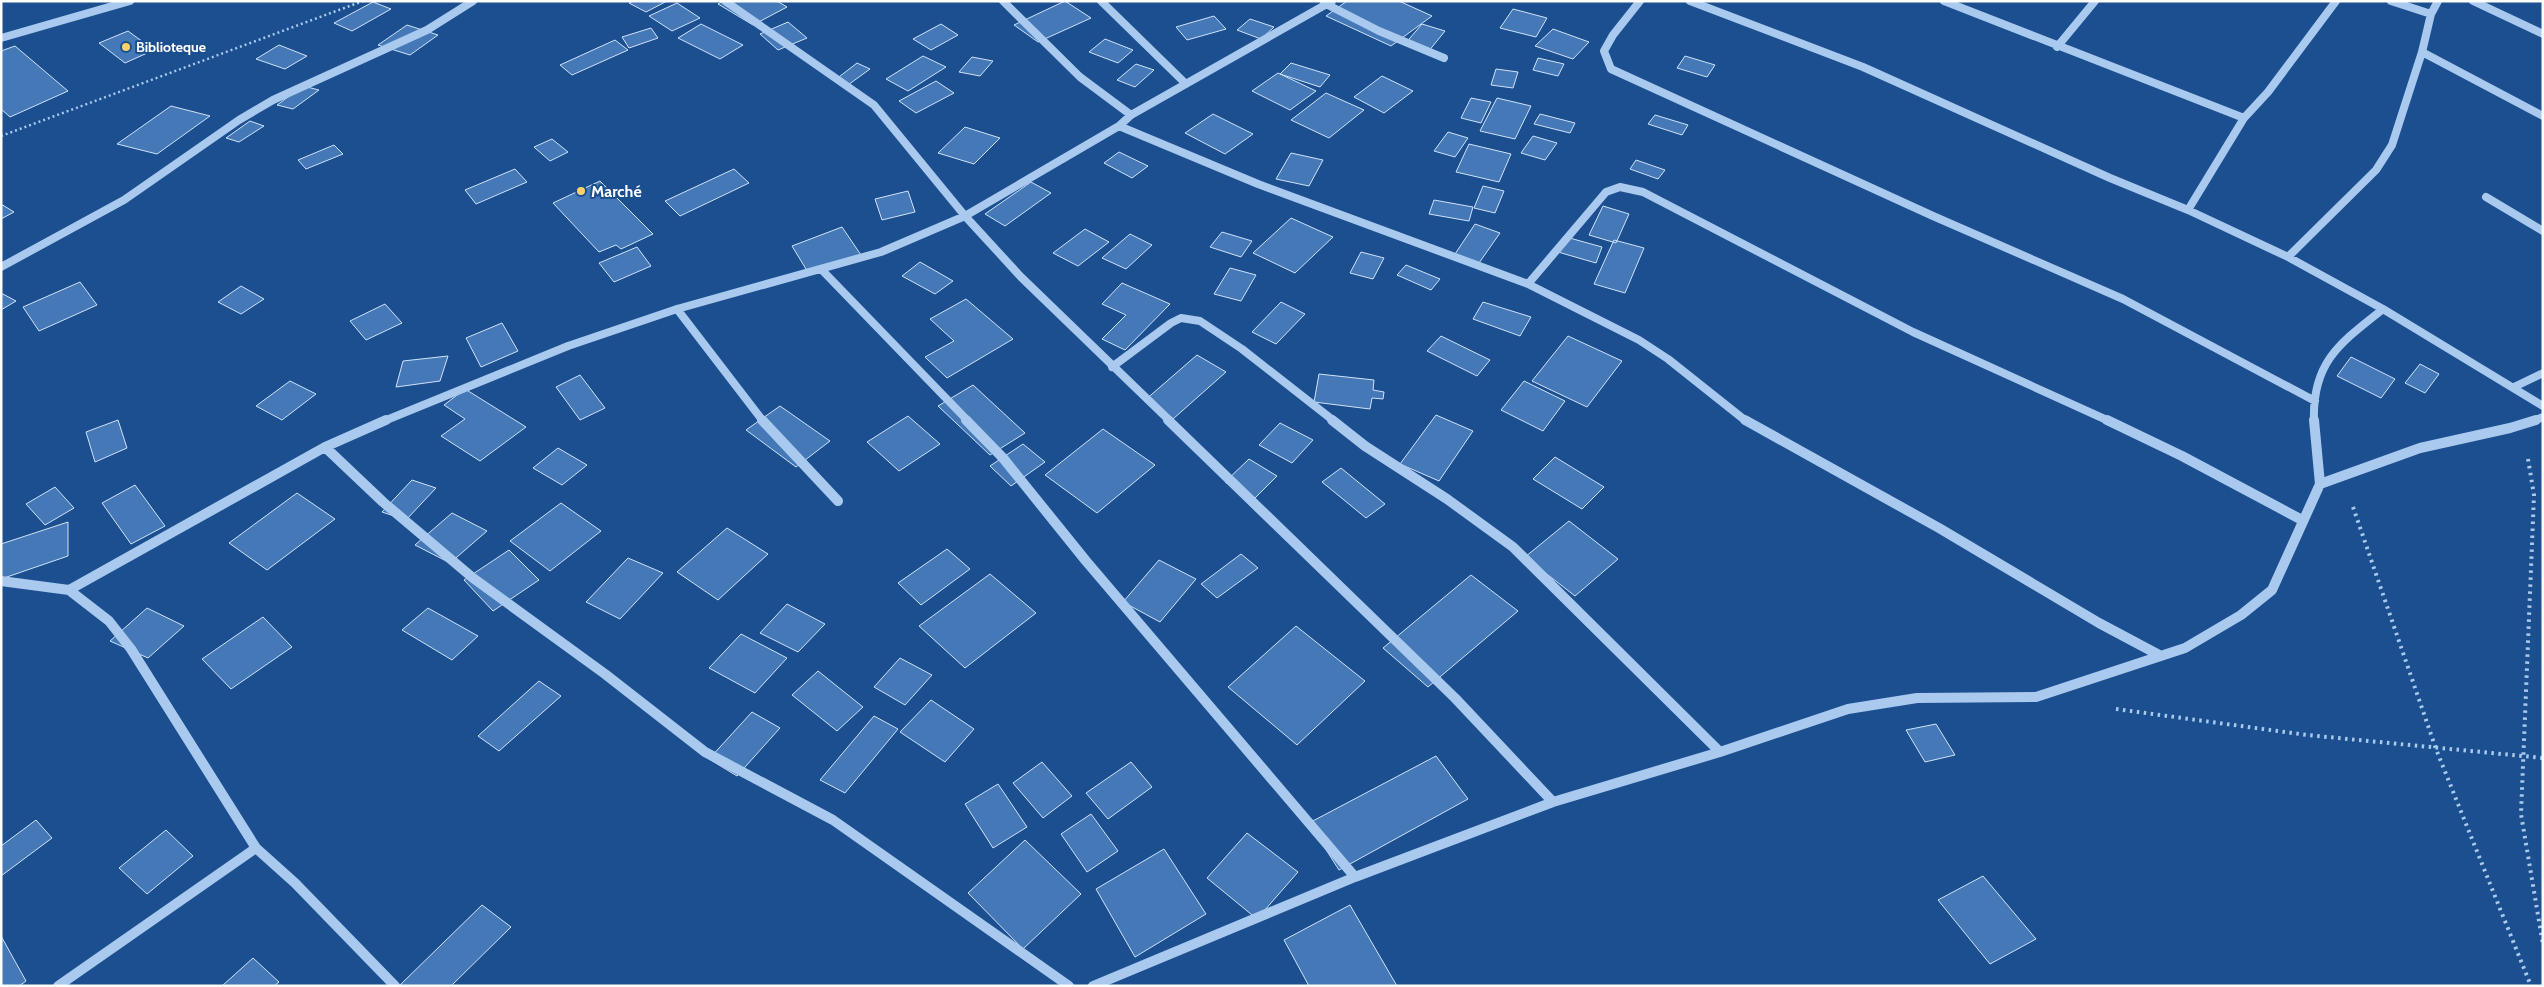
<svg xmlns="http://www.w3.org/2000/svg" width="2544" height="987" font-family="Cabin,sans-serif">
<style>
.building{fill:#4478b7;stroke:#cfe3fa}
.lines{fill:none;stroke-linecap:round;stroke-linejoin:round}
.path-far1{stroke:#a9c9ee;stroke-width:2.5;stroke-dasharray:2 3;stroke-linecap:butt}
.path{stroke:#a9c9ee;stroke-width:4;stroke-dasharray:2.5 4.5;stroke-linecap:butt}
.minor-far1{stroke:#a9c9ee;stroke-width:8}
.minor{stroke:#a9c9ee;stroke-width:10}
.poi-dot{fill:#ffd166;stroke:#1b4f8f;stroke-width:2}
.labels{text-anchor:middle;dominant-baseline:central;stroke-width:4;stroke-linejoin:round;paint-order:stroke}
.far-poi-label{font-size:14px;font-weight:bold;fill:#fff;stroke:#1b4f8f;text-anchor:start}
.poi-label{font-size:16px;font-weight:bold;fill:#fff;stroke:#1b4f8f;text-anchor:start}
</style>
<rect width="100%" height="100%" fill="#1b4f8f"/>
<path class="building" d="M633 1H667L646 12 629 3Z
M723 1H777L787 7 753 25 718 4Z
M1065 1 1091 18 1038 42 1014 25Z
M1347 1H1399L1432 16 1391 46 1326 16Z
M373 2 391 9 352 31 334 23Z
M677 3 700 18 672 31 649 16Z
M1513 9 1547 18 1536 37 1500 28Z
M1214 16 1226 29 1187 40 1176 27Z
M1250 19 1274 27 1261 39 1237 30Z
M788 22 807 38 778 50 760 34Z
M701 24 743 45 720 59 678 38Z
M941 24 958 35 931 50 913 39Z
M1422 24 1445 31 1428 52 1404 45Z
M407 25 438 35 410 55 378 45Z
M651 28 658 38 629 48 622 37Z
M1553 29 1589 42 1573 59 1535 46Z
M128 31 154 50 125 63 99 43Z
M1105 39 1133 50 1118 63 1089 52Z
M615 40 628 50 572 75 560 65Z
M279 45 307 56 285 69 256 59Z
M15 46 68 91 10 117 1 109V51Z
M923 56 946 67 908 91 886 79Z
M1685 56 1715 65 1707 77 1677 68Z
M972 57 993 61 980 76 959 72Z
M1538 58 1564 64 1558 76 1533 70Z
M857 63 870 69 848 85 835 80Z
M1291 63 1330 75 1320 87 1280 74Z
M1136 64 1154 70 1135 87 1117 80Z
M1496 69 1518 72 1513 88 1491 85Z
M1278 73 1316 91 1290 110 1252 91Z
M1382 76 1413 91 1384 113 1354 97Z
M936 81 954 93 916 113 899 101Z
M303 86 319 90 293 109 277 105Z
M1326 93 1364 110 1329 138 1291 120Z
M1471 98 1491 102 1481 123 1461 118Z
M1497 98 1531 106 1515 139 1480 131Z
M171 106 210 116 157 154 117 144Z
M1213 114 1253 134 1225 154 1185 133Z
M1540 114 1575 123 1570 133 1534 124Z
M1655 115 1688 125 1682 135 1648 124Z
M250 121 264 126 239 142 226 138Z
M965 127 1000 138 974 164 938 153Z
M1448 132 1468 138 1455 157 1434 151Z
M1533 136 1557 143 1545 160 1521 153Z
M552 139 568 152 550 161 534 147Z
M1469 144 1511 154 1499 182 1456 172Z
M334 145 343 154 306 169 298 160Z
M1119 152 1148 166 1132 178 1104 163Z
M1291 153 1323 160 1309 186 1276 179Z
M1636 160 1665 170 1658 179 1630 169Z
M515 169 527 182 476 204 465 190Z
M734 169 749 183 680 216 665 201Z
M600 181 653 234 621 249 616 245 599 252 553 203Z
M1031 182 1051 193 1005 226 985 214Z
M1483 186 1504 191 1495 213 1474 208Z
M908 191 915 212 882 220 875 199Z
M1434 200 1473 207 1469 221 1429 214Z
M1 204 14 212 1 219Z
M1603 206 1629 214 1616 243 1589 235Z
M1291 218 1333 237 1295 273 1253 253Z
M1475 224 1500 233 1479 263 1455 254Z
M842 227 861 255 809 274 792 246Z
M1085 229 1109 242 1078 266 1053 253Z
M1222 232 1252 241 1241 257 1210 247Z
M1130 234 1152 245 1126 269 1102 258Z
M1566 237 1602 247 1596 263 1558 252Z
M1614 240 1644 248 1625 293 1594 284Z
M637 247 651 266 614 282 599 263Z
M1361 252 1384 258 1373 279 1350 273Z
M920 262 953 281 935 294 902 276Z
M1406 265 1440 279 1431 290 1397 275Z
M1230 268 1256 275 1241 301 1214 294Z
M80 282 97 305 39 331 23 307Z
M1122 283 1170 304 1125 350 1102 339 1126 315 1102 304Z
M241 286 264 299 241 314 218 302Z
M1 293 16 301 1 310Z
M966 299 1013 339 947 378 925 357 954 341 930 319Z
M1281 302 1305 314 1276 344 1252 332Z
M1483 302 1531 317 1520 336 1473 319Z
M385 304 402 323 366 340 350 321Z
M502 323 518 351 481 367 466 338Z
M1441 336 1490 360 1477 376 1427 351Z
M1568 336 1622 361 1587 407 1532 381Z
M1197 355 1226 372 1173 419 1144 401Z
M448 356 440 381 396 387 403 361Z
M2351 357 2395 379 2381 398 2337 376Z
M2420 364 2439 374 2425 393 2405 383Z
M1319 374 1374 380 1373 390 1384 392 1383 399 1372 398 1370 409 1314 402Z
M580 375 605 408 580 420 556 387Z
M290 381 316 394 282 420 256 406Z
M1524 381 1565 401 1543 431 1501 410Z
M973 385 1025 433 990 455 938 406Z
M465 389 526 427 480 461 441 436 465 419 444 405Z
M780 406 830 441 796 467 746 430Z
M1436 415 1473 431 1439 481 1400 464Z
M908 416 940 444 899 471 867 442Z
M118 420 127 448 95 462 86 432Z
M1280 423 1313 440 1292 463 1259 445Z
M1103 429 1155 465 1097 513 1045 475Z
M1023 444 1045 462 1011 486 990 466Z
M558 448 587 465 562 485 533 468Z
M1555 457 1604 487 1582 509 1533 479Z
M1249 459 1277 476 1253 500 1225 482Z
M1341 468 1385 504 1366 518 1322 482Z
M412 480 436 488 406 520 382 512Z
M135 485 165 526 131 544 102 503Z
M55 487 74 508 45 525 26 504Z
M297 493 335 519 267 570 229 543Z
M561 503 601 531 550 571 510 541Z
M452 513 487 531 450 563 415 545Z
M1569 521 1618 559 1575 596 1525 557Z
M68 522V556L1 579V544Z
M727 528 768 554 718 600 677 572Z
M947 549 970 569 921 605 898 583Z
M509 550 539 580 493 611 464 580Z
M1241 554 1258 568 1217 598 1201 584Z
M628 558 663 573 620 619 586 602Z
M1159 560 1196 579 1160 622 1123 602Z
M990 574 1036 613 965 668 919 626Z
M1471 575 1518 611 1428 687 1383 648Z
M787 604 825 624 798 652 760 633Z
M147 608 184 626 148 658 110 641Z
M428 608 478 636 452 660 402 630Z
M263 617 292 647 231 689 202 659Z
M1296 626 1365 681 1297 745 1228 687Z
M741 634 787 658 755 693 709 668Z
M900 658 932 675 905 705 874 687Z
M818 671 863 707 837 731 792 695Z
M539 681 561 696 499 751 478 736Z
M931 700 974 729 945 762 900 732Z
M752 712 780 728 737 776 709 759Z
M874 716 898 729 845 793 820 780Z
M1936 724 1955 755 1925 762 1906 730Z
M1436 756 1468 799 1339 870 1309 823Z
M1042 762 1072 796 1043 818 1013 783Z
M1131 762 1152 787 1108 819 1086 793Z
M998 784 1027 827 993 848 965 804Z
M1091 814 1118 851 1087 872 1061 834Z
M36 820 52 838 1 876V846Z
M166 830 193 856 147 894 119 868Z
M1247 833 1298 872 1257 919 1207 878Z
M1025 840 1081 894 1023 949 968 893Z
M1164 849 1206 914 1135 957 1096 889Z
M1983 876 2036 939 1990 964 1938 900Z
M482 905 511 927 451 986H399Z
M1350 905 1397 986H1309L1284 940Z
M1 936 26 981 19 986H1Z
M253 958 279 982 274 986H222Z"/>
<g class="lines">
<path class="path-far1" d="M1 136 363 1"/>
<path class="path" d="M2528 459 2534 495 2521 814 2543 945
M2353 507 2436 749 2531 986
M2116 709 2307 735 2543 758"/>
<path class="minor-far1" d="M725 1 874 105 965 216 1021 277 1170 421
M1003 1 1080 77 1131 115
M1101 1 1186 84
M1640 1 1613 35 1604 51 1611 69 1933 216 2123 299 2315 401
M1690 1 1863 67 2110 178 2188 210 2288 257 2383 309 2543 406
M1944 1 2244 118
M2391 1 2431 14
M2473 1 2543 34
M1324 3 1379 31 1444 58
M1 38 130 1
M2057 47 2095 1
M2422 52 2543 116
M1119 126 1258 184 1528 284
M2486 197 2543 231
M2188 210 2244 118 2268 92 2336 1
M2288 257 2376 170 2392 145 2422 52 2431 14 2438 1
M1 267 124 200 239 120 273 100 427 30 473 1
M821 269 968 421
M677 309 763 421
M1112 367 1171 323 1181 318 1200 321 1242 349 1334 421
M2514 387 2543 373
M384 421 568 346 677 309 881 252 965 216 1119 126 1131 115 1332 1
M1746 421 1668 359 1639 340 1528 284 1606 192 1620 187 1643 192 1913 332 2109 421
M2314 421C2312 362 2340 343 2383 309
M2533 421 2543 417"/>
<path class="minor" d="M762 420 838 501
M966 420 1003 458 1086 561 1355 877
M1168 420 1455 698 1553 802
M1332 420 1365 446 1447 499 1513 547 1720 752
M1745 420 1939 528 2099 623 2161 656
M2107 420 2182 456 2302 520
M2314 420 2320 484
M325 447 383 502 473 578 605 674 705 752 833 820 1069 986
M1 581 69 590 109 621 131 649 256 848 295 883 395 986
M69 590 325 447 386 420
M58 986 256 848
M1093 986 1355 877 1553 802 1720 752 1848 709 1917 698 2036 697 2185 648 2241 615 2272 590 2320 484 2420 448 2510 428 2536 420"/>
</g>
<g class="poi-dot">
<circle cx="126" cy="47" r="5"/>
<circle cx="581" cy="191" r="5"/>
</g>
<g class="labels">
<g class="far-poi-label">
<text x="136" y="47">Biblioteque</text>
</g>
<g class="poi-label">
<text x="591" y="191">Marché</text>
</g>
</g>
<rect width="2544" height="987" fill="none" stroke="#ffffff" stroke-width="5"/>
</svg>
